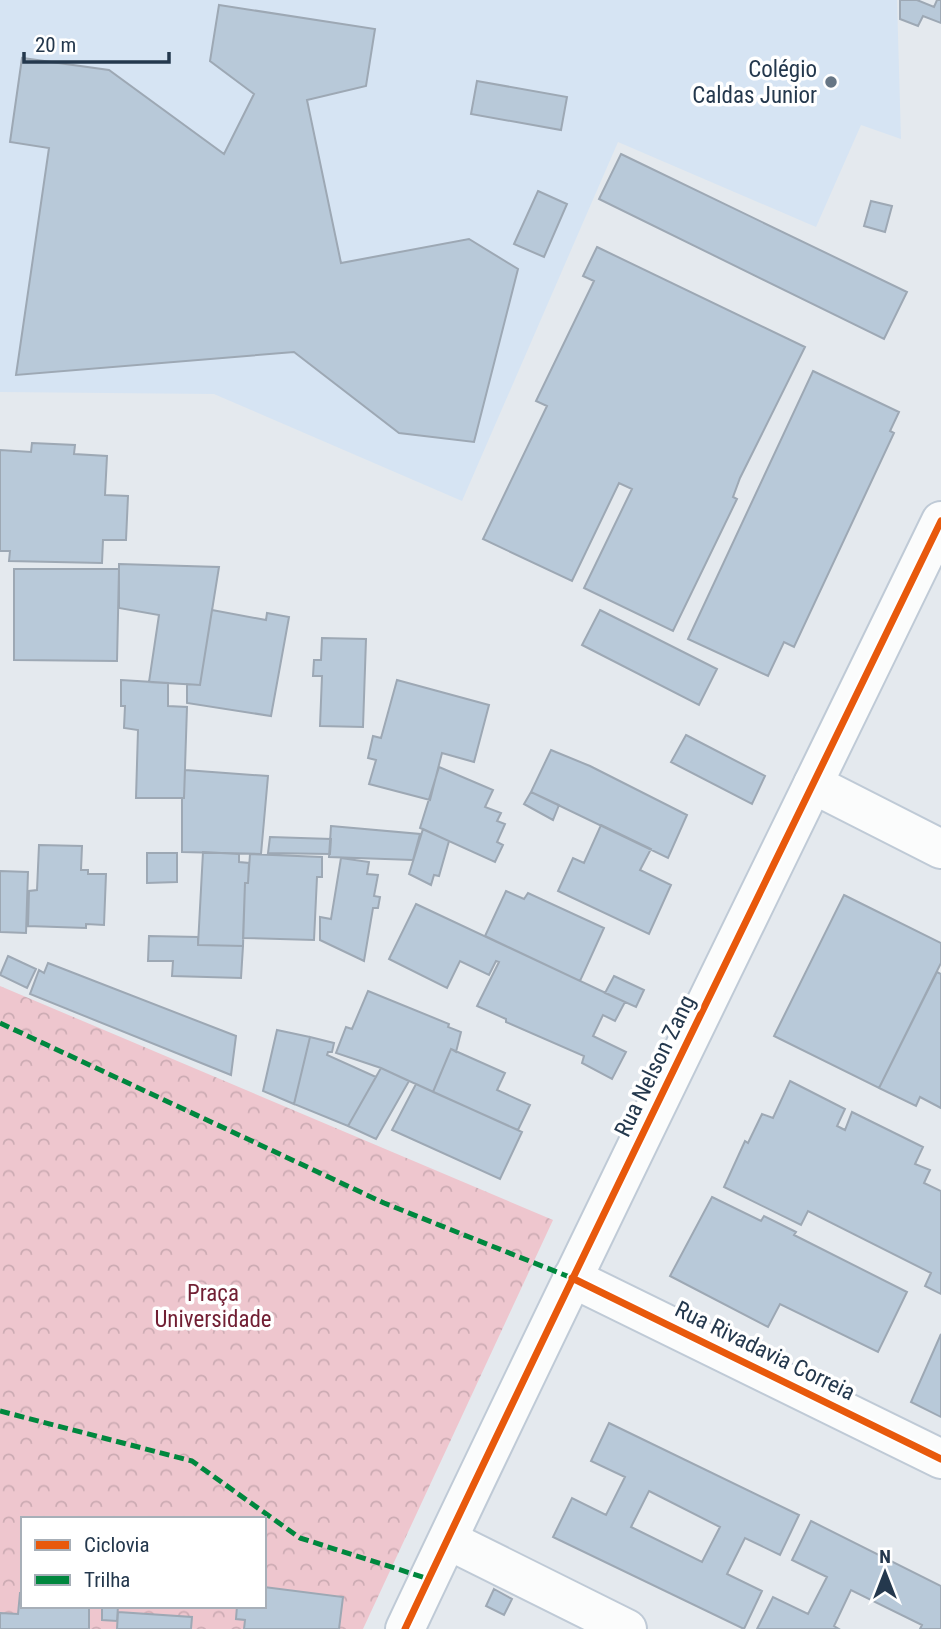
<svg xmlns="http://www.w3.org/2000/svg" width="941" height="1629" font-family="'Roboto Condensed',sans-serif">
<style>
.built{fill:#d6e4f3}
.forest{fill:url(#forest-crowns);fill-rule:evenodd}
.building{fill:#b8c9d9;stroke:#9da8b4;stroke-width:2;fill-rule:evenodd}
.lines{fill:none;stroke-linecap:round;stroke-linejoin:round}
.street-casing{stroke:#bfcad6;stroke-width:42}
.secondary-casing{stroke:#bfcad6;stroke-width:42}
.street{stroke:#fbfcfc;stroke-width:38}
.secondary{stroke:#fbfcfc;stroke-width:38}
.quiet{stroke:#00873e;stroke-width:5;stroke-dasharray:10 5;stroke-linecap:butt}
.cycleway-casing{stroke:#fff;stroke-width:11}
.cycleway{stroke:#e8590c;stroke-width:7}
.poi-dot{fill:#677685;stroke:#fff;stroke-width:2.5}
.labels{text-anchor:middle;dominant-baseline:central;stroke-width:7;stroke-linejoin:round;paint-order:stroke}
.poi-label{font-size:23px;fill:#24384d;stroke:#fff;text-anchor:end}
.street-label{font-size:23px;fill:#24384d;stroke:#fff}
.park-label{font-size:23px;fill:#711f33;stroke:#fff}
</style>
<defs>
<pattern id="forest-crowns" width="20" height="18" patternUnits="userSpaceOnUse" patternTransform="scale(1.75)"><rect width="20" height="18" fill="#eec6ce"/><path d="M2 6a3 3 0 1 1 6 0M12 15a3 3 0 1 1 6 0" fill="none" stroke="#ccabb3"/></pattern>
</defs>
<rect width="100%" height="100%" fill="#e4e9ee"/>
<path class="built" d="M0 0H897L901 139 861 125 816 227 618 142 462 501 214 394 0 392Z"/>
<path class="forest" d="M0 986 553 1220 363 1629H0ZM23 1519H264V1606H23Z"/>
<path class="building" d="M900 0H917L934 7 937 0H941V23L923 16 918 26 900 19Z
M219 5 375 29 366 86 307 100 341 263 469 239 518 269 474 442 399 433 294 352 16 375 49 148 10 142 22 58 109 70 224 154 254 94 210 61Z
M477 81 567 97 561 130 471 114Z
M621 154 907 292 884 339 599 199Z
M538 191 567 204 544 257 514 244Z
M871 201 892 206 885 232 864 226Z
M597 247 805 347 740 478 733 497 737 499 673 631 584 588 632 489 619 483 572 581 483 539 547 406 536 401 594 281 583 276Z
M813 371 899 412 890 431 894 433 794 647 784 642 768 676 688 639Z
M32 443 75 445 74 454 107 456 105 495 128 496 126 540H103L102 563 9 561 10 551H0V450L31 452Z
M119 564 219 567 200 685 149 682 159 615 119 608Z
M14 569H119L117 661 14 660Z
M212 610 266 620 267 613 289 617 271 716 187 703V684L200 685Z
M600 610 717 669 699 705 582 645Z
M322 638 366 639 363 727 320 726 322 676H313L314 660H321Z
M121 680 168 683V706L187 707 184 798H136L138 730 124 728 125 706H121Z
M397 680 489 705 474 762 442 753 430 800 369 784 376 760 368 758 373 736 381 738Z
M686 735 765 776 752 804 671 762Z
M551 750 590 766 687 815 668 858 531 792Z
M439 767 493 790 485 807 501 813 497 821 505 824 497 842 503 845 495 862 420 828Z
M185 770 268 776 261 854 182 852V798H184Z
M531 792 559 805 553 820 524 804Z
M601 825 651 849 640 870 671 885 649 934 558 891 573 858 584 863Z
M331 826 420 834 413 860 329 857Z
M423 829 449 841 439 876 434 875 431 885 409 874Z
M270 837 331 839 330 854 268 853Z
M39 845 82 846 81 870H88V874H106L104 925 86 924V928L28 926 29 891 37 890Z
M203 852 239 854V862L249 863 248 883H245L243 946 198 945Z
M147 853H177V882L147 883Z
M250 854 322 857V877H317L314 940 243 938 245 883H248Z
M341 858 369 862 367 874 378 875 374 896 380 897 378 908H373L364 961 320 940V917L331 919Z
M0 871 28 872 26 933 0 932Z
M506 891 524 899 528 893 604 928 580 981 485 936Z
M844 895 941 943V963L879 1088 774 1036Z
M416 904 625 1002 615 1021 603 1015 593 1036 626 1052 612 1079 582 1063 584 1056 506 1022V1019L477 1006 499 962 496 961 489 975 460 961 447 988 389 959Z
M149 936 198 937V945L243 946 241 978 172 976 173 961H148Z
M8 956 36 969 27 988 0 975Z
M48 963 236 1036 231 1075 30 994 39 970 44 973Z
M937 972 941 974V1108L920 1097 916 1106 879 1088Z
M614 976 644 990 636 1007 605 993Z
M368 991 449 1024 448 1027 461 1032 456 1052 451 1049 433 1092 381 1068 336 1053 346 1027 352 1029Z
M277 1030 310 1037 294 1104 263 1091Z
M310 1037 334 1043 332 1052H328L327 1055 376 1077 348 1126 294 1104Z
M451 1049 505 1073 497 1090 530 1105 518 1130 433 1092Z
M381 1068 409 1081 376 1139 348 1126Z
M790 1081 845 1109 837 1126 845 1130 852 1112 923 1147 915 1164 930 1170 924 1183 941 1191V1294L925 1286 931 1273 808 1211 801 1225 724 1187 745 1141 748 1143 762 1114 773 1118Z
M416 1084 522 1132 500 1179 392 1130Z
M712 1197 761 1221 764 1216 796 1232 794 1235 907 1292 878 1352 780 1304 768 1327 670 1276Z
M941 1334V1417L911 1402Z
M609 1423 799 1515 780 1555 745 1538 727 1574 762 1591 744 1629 553 1537 572 1498 606 1515 625 1477 591 1461ZM649 1491 720 1527 702 1562 631 1527Z
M811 1521 941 1586V1629H920L922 1625 851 1590 834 1626 839 1629H757L773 1597 808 1614 827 1577 792 1560Z
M264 1587 343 1597 339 1629H244L245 1620 236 1619 237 1606H264Z
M494 1589 512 1599 504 1615 486 1606Z
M20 1593H23V1606H89V1629H0V1613L18 1614Z
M102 1606H118L117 1621 102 1620Z
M118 1612 192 1617 191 1629H117Z"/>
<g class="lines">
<defs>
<path id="street" d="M813 784 941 849
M572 1278 941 1459
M448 1540 627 1629"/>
<path id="secondary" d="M405 1629C580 1258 762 890 941 521"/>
</defs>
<use href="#street" class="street-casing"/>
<use href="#secondary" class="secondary-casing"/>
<use href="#street" class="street"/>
<use href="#secondary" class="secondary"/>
<path class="quiet" d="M0 1023 384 1203 572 1278
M0 1411 192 1461 300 1538 429 1579"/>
<defs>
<path id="cycleway" d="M572 1278 941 1459
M405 1629C580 1258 762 890 941 521"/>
</defs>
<use href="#cycleway" class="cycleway-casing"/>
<use href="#cycleway" class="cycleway"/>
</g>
<circle class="poi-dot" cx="831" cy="82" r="7"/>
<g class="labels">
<g class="poi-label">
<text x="817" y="69">Colégio<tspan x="817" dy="26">Caldas Junior</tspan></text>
</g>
<g class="street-label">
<text transform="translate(655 1066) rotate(-64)">Rua Nelson Zang</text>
<text transform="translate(765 1351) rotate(26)">Rua Rivadavia Correia</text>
</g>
<g class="park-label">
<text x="213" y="1293">Praça<tspan x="213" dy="26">Universidade</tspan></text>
</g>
</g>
<rect x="21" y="1517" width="245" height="91" fill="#ffffff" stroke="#a7afb8" stroke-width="2"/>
<rect x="35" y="1540" width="35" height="10" fill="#e8590c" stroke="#a7afb8" stroke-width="2"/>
<text x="84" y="1552" font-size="21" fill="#24384d">Ciclovia</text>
<rect x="35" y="1575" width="35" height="10" fill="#00873e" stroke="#a7afb8" stroke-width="2"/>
<text x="84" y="1587" font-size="21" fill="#24384d">Trilha</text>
<g transform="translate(885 1573)" stroke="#ffffff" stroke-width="5" paint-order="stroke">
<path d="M0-5L12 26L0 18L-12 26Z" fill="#24384d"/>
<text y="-10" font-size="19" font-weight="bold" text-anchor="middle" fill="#24384d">N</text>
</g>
<path d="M24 52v10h145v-10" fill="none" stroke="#24384d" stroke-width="3.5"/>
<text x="35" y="52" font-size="21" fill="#24384d" stroke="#ffffff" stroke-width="5" paint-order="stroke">20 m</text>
</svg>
